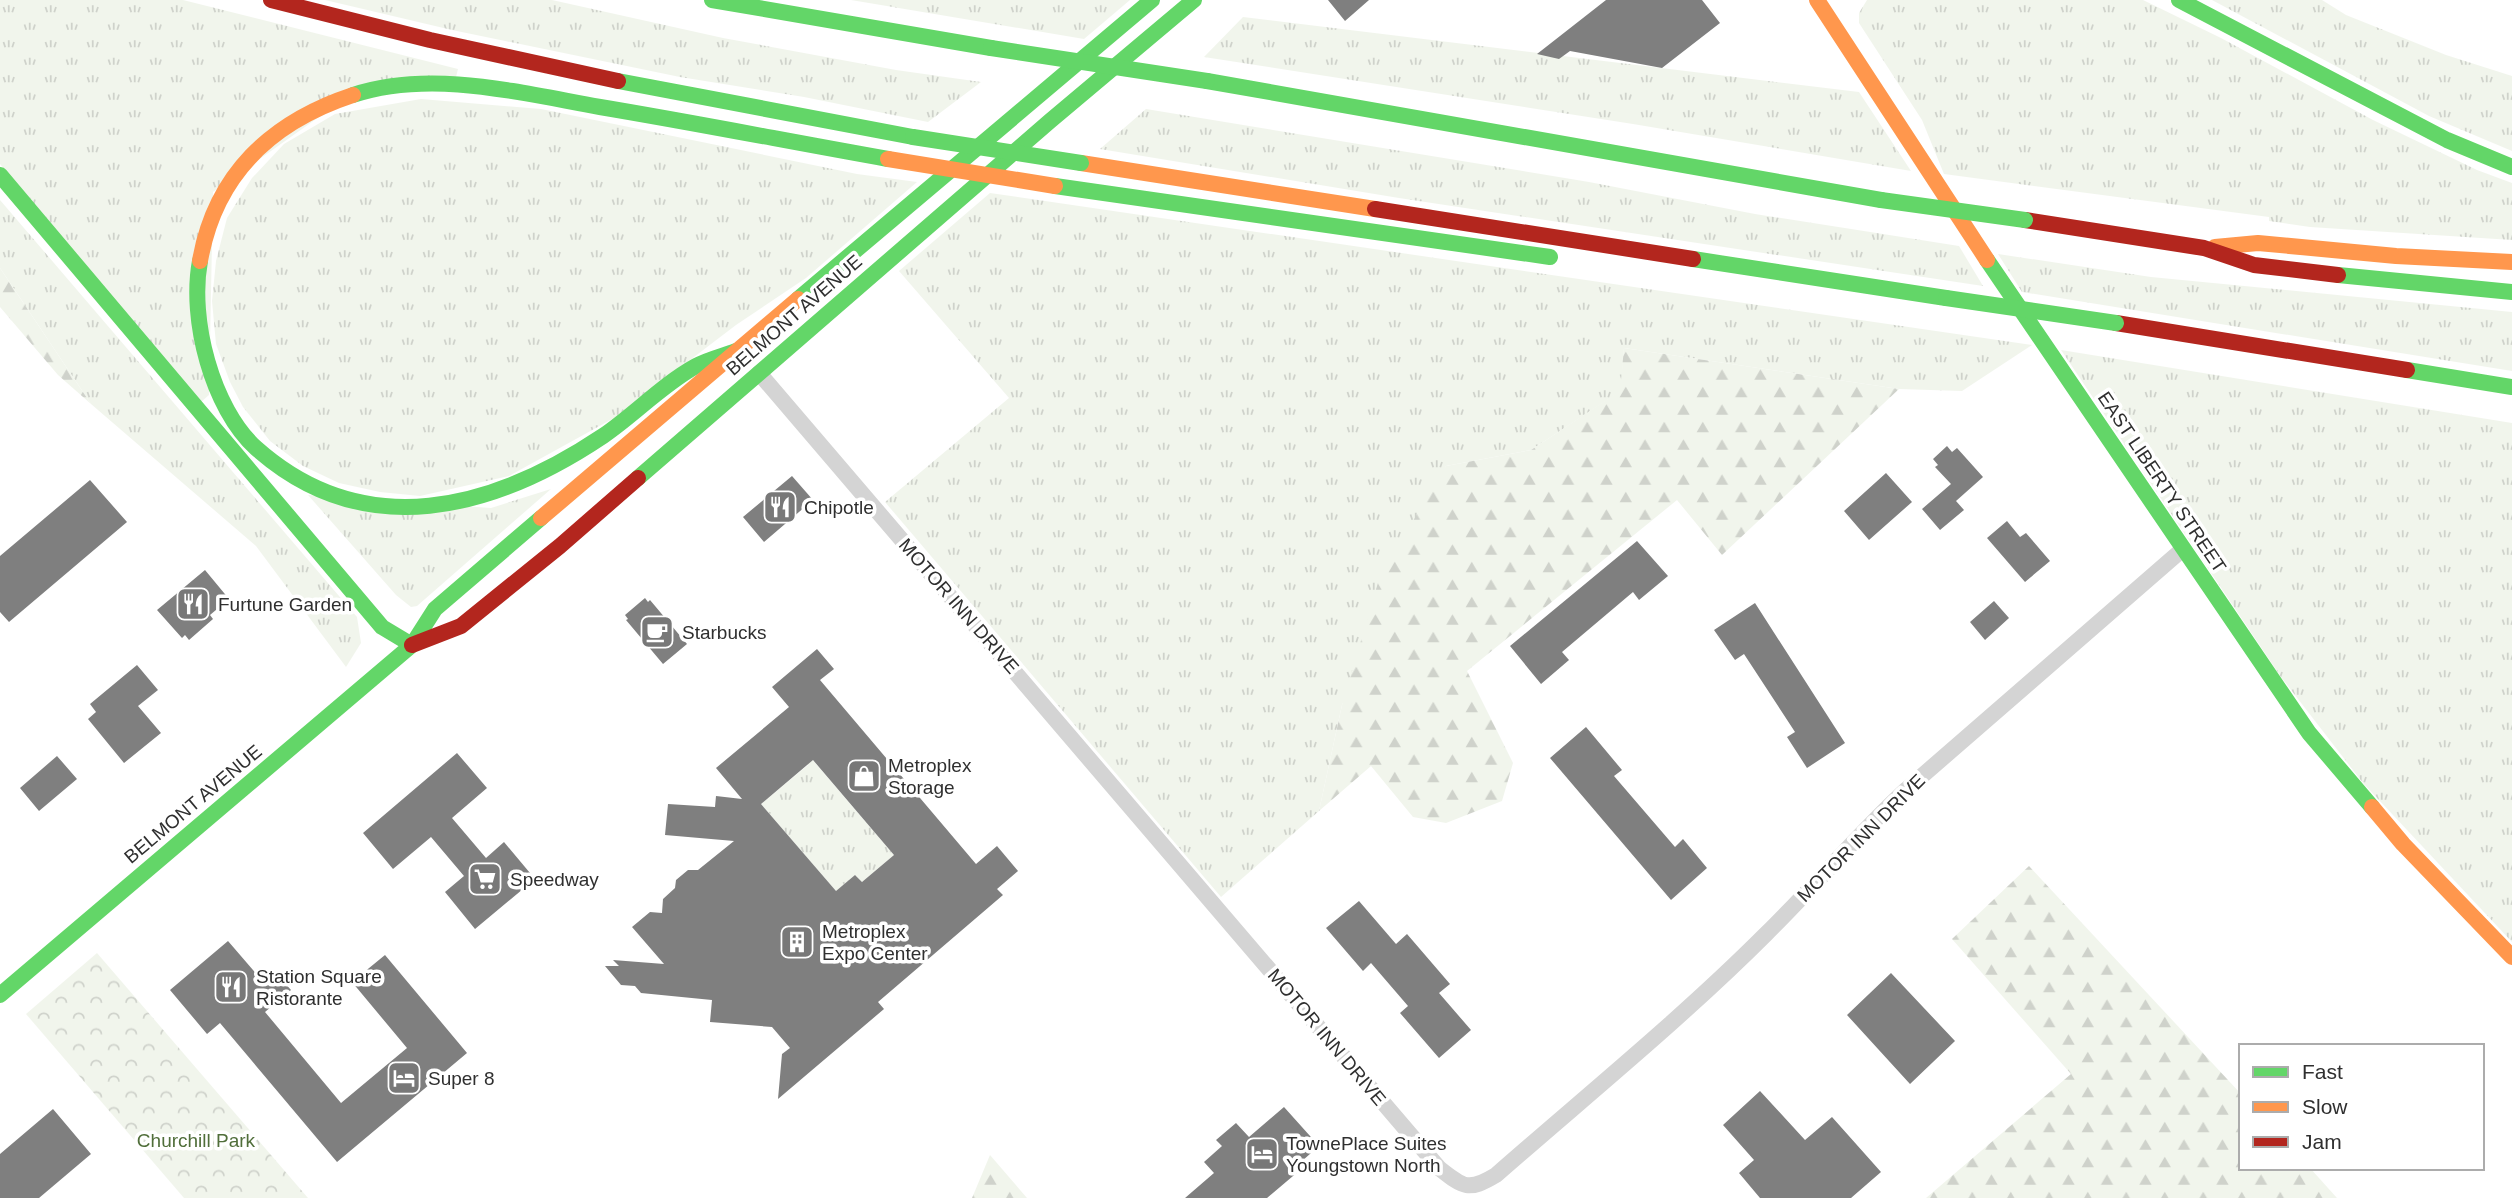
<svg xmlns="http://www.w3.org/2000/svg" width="2512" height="1198" font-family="Arial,sans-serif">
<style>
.grass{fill:url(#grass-tufts)}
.forest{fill:url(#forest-firs)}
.park{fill:url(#park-crowns)}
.building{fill:#7f7f7f;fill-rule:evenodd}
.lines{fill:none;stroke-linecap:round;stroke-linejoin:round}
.street{stroke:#d4d4d4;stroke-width:16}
.fast{stroke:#63d668;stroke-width:16}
.slow{stroke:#ff974d;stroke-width:16}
.jam{stroke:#b3261e;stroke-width:16}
.fast-bridge{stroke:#63d668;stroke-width:16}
.slow-bridge{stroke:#ff974d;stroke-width:16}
.labels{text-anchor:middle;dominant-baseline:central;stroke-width:7;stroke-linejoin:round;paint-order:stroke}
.street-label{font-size:19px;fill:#2f2f2f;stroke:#fff}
.poi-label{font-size:19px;fill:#2f2f2f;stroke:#fff;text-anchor:start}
.park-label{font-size:19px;fill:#506e3a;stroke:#fff}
</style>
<defs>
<pattern id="grass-tufts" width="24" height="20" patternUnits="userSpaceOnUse" patternTransform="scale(1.75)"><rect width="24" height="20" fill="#f1f5ec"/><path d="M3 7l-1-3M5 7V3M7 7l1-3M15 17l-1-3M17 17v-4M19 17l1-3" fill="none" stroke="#cfd2cb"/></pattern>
<pattern id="forest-firs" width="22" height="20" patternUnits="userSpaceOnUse" patternTransform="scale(1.75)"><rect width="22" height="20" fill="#f1f5ec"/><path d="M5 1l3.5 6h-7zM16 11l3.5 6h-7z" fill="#cfd2cb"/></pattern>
<pattern id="park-crowns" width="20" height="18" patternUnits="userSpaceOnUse" patternTransform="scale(1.75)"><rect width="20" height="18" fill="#f1f5ec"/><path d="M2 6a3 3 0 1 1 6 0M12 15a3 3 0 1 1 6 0" fill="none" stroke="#cfd2cb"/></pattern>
</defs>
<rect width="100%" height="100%" fill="#fff"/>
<path class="grass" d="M0 0H183L458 69 456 77 367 83 213 192 209 395 201 402 0 164Z
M325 0H552L723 38 896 70 981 82 928 122 804 97 680 77 452 30Z
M851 0H1130L1084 39Z
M1867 0H2143L2221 38 2373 120 2477 170 2512 183V240L2310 227 2269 221V217L1944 174 1922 120 1859 23V13Z
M2212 0H2322L2346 15 2446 55 2512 76V151L2429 116Z
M1243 17 1859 92 1911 171 1633 124 1204 57Z
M421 99 541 109 857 174 917 182 806 278 736 325 614 418 509 476 420 496 380 492 339 483 303 466 270 441 243 407 230 382 216 344 212 301 216 261 227 218 252 178 284 144 335 114Z
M1146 109 1589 182 1755 214 1959 246 1983 286 1399 198 1100 149Z
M990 193 2032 345 1962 391 1899 389 1624 348 1621 391 1531 450 1446 466 1342 705 1319 811 1221 897 885 502 1009 398 899 271Z
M0 200 357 617 361 643 346 667 256 546 91 404 0 268Z
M1998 254 2151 277 2512 312V371L2022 292Z
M2061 350 2512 423V942L2363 783 2281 677Z
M551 489 417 606 411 607 396 595 308 495 491 508Z
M805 751 894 855 862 882 855 875 836 891 761 804 808 765Z"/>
<path class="forest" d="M0 268 91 404 58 375 0 307Z
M1624 348 1899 389 1722 555 1677 500 1467 671 1513 763 1502 801 1446 823 1413 817 1371 766 1319 811 1342 705 1380 576 1446 466 1531 450 1620 391Z
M2029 866 2241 1094V1168H2310L2337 1198H1926L2071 1074 1952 939Z
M990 1155 1027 1198H972Z"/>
<path class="park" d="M97 953 308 1198H184L26 1014Z"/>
<path class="building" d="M1328 0H1369L1345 21Z
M1606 0H1702L1720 23 1662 68 1570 51 1559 59 1537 54Z
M1947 446 1952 452 1957 448 1983 477 1956 501 1964 510 1940 530 1922 509 1951 484 1935 467 1938 465 1933 459Z
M1886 473 1912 502 1869 540 1844 511Z
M792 476 813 500 764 542 743 517Z
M90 480 127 522 9 622 0 612V556Z
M2007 521 2020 537 2026 533 2050 561 2025 582 1987 538Z
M1637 541 1668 576 1639 600 1633 592 1562 652 1569 660 1541 684 1510 646Z
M205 570 229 599 210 615 213 619 189 640 185 635 182 638 157 610Z
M645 598 648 602 650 600 687 644 663 664 626 620 628 619 625 615Z
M1994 601 2009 618 1985 640 1970 622Z
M1755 603 1845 743 1807 768 1787 737 1795 732 1744 654 1735 660 1714 630Z
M817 649 834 669 820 680 976 864 997 846 1018 871 997 889 1003 895 878 1002 884 1009 778 1099 782 1054 790 1048 772 1027 710 1022 712 1000 641 993 635 986 621 985 605 966H619L613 960 664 964 632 927 650 912 662 913 663 899 675 888 676 880 688 870H698L734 841 665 835 668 804 715 807 716 796 742 799 716 768 789 707 772 687ZM813 760 894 855 862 882 855 875 836 891 761 804Z
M137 665 158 690 138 706 161 733 124 763 88 719 96 712 90 704Z
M1586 727 1622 770 1614 776 1675 847 1683 839 1707 868 1671 900 1550 758Z
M457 753 487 788 452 818 486 858 504 842 535 879 475 929 445 892 464 876 431 837 393 869 363 833Z
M57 756 77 779 39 811 20 788Z
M1359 901 1396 944 1407 934 1450 984 1439 993 1471 1030 1439 1058 1400 1013 1408 1006 1371 963 1363 971 1326 928Z
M228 941 265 984 277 974 291 990 265 1012 341 1103 407 1048 352 982 385 955 467 1053 337 1162 220 1023 207 1034 170 990Z
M1891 973 1955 1041 1910 1084 1847 1015Z
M1760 1091 1805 1140 1832 1117 1881 1172 1851 1198H1760L1739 1173 1754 1160 1723 1125Z
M1284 1107 1319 1146 1302 1161 1306 1165 1267 1198H1185L1214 1173 1204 1162 1222 1146 1216 1140 1236 1123 1249 1137Z
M53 1109 91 1154 39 1198H0V1154Z"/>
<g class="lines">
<path class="street" d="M759 373 1439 1168C1463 1187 1468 1192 1496 1175 1586 1096 1681 1019 1766 934 1814 887 1857 835 1907 789L2183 549"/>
<path class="fast" d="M712 0 991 48
M2179 0 2447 140 2512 167
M618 81 913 137
M1207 81 1881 200
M353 95C431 69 521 93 600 107 696 123 792 142 888 159
M0 175 382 627 412 645
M1055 186 1550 257
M1693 259 1946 298
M1987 260 2309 733 2372 807
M200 261C189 319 212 408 256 448 365 545 494 509 603 436 635 414 662 385 696 366 709 359 723 356 736 351
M2338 275 2512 292
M798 299 1152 0
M2407 370 2512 387
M638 478 1050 121 1194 0
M0 995 412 645 435 609 541 518"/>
<path class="slow" d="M1817 0 1987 260
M1081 163 1375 209
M2215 247 2258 243 2396 256 2512 262
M200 261C215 175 271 122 353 95
M541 518 798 299
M2372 807 2403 844 2512 957"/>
<path class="jam" d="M271 0 430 40 618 81
M1375 209 1693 259
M2025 220 2204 248 2254 265 2338 275
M2116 323 2407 370
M412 645 461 626 560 546 638 478"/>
<path class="fast-bridge" d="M991 48 1207 81
M913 137 1081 163
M1881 200 2025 220
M1946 298 2116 323"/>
<path class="slow-bridge" d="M888 159 1055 186"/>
</g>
<defs>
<symbol id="restaurant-square" viewBox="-11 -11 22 22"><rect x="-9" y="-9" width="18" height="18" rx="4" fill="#787878" stroke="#fff"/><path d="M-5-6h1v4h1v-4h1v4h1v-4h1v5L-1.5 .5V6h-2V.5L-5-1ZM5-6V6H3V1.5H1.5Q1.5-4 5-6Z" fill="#fff"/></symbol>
<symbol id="cafe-square" viewBox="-11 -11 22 22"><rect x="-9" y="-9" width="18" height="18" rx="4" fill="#787878" stroke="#fff"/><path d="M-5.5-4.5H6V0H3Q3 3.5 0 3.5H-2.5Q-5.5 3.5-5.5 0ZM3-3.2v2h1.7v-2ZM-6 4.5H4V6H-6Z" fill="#fff"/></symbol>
<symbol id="shop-square" viewBox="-11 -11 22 22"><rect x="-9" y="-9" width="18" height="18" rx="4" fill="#787878" stroke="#fff"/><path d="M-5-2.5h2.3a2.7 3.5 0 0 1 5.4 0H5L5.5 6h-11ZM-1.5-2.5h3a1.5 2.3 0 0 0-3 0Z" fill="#fff"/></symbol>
<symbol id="supermarket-square" viewBox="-11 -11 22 22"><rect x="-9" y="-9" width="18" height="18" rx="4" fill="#787878" stroke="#fff"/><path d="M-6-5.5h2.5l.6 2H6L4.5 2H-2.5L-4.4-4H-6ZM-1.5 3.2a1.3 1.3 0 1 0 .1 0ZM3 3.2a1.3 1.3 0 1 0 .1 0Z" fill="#fff"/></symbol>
<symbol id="building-square" viewBox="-11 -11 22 22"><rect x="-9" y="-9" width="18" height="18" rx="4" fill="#787878" stroke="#fff"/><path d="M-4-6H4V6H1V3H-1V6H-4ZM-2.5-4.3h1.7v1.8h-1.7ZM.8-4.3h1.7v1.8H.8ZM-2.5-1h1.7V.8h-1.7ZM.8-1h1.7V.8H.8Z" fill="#fff"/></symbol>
<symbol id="hotel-square" viewBox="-11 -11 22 22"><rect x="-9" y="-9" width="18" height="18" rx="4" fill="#787878" stroke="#fff"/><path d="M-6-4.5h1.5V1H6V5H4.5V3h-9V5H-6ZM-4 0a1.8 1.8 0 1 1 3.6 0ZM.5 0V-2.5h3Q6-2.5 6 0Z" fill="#fff"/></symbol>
</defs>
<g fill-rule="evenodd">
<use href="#restaurant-square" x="761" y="488" width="38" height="38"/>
<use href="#restaurant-square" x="174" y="585" width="38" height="38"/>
<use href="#cafe-square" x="638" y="613" width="38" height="38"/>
<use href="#shop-square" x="845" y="757" width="38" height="38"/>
<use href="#supermarket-square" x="466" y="860" width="38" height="38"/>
<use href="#building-square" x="778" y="923" width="38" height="38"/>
<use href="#restaurant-square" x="212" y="968" width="38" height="38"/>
<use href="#hotel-square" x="385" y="1059" width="38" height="38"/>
<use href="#hotel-square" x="1243" y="1135" width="38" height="38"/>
</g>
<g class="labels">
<g class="street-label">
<text transform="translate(794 315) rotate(-41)">BELMONT AVENUE</text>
<text transform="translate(2162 482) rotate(56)">EAST LIBERTY STREET</text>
<text transform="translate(959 606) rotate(49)">MOTOR INN DRIVE</text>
<text transform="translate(193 804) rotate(-40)">BELMONT AVENUE</text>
<text transform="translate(1861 838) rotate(-45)">MOTOR INN DRIVE</text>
<text transform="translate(1327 1037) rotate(50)">MOTOR INN DRIVE</text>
</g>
<g class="poi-label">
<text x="804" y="507">Chipotle</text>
<text x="218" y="604">Furtune Garden</text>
<text x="682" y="632">Starbucks</text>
<text x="888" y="765">Metroplex<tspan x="888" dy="22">Storage</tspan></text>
<text x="510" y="879">Speedway</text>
<text x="822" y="931">Metroplex<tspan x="822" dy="22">Expo Center</tspan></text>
<text x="256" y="976">Station Square<tspan x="256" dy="22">Ristorante</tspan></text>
<text x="428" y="1078">Super 8</text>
<text x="1286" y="1143">TownePlace Suites<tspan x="1286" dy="22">Youngstown North</tspan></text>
</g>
<g class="park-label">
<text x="196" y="1140">Churchill Park</text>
</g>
</g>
<rect x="2239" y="1044" width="245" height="126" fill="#ffffff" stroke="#acacac" stroke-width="2"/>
<rect x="2253" y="1067" width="35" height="10" fill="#63d668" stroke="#acacac" stroke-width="2"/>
<text x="2302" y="1079" font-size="21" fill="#2f2f2f">Fast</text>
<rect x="2253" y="1102" width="35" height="10" fill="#ff974d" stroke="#acacac" stroke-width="2"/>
<text x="2302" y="1114" font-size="21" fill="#2f2f2f">Slow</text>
<rect x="2253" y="1137" width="35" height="10" fill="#b3261e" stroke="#acacac" stroke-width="2"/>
<text x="2302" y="1149" font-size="21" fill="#2f2f2f">Jam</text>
</svg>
